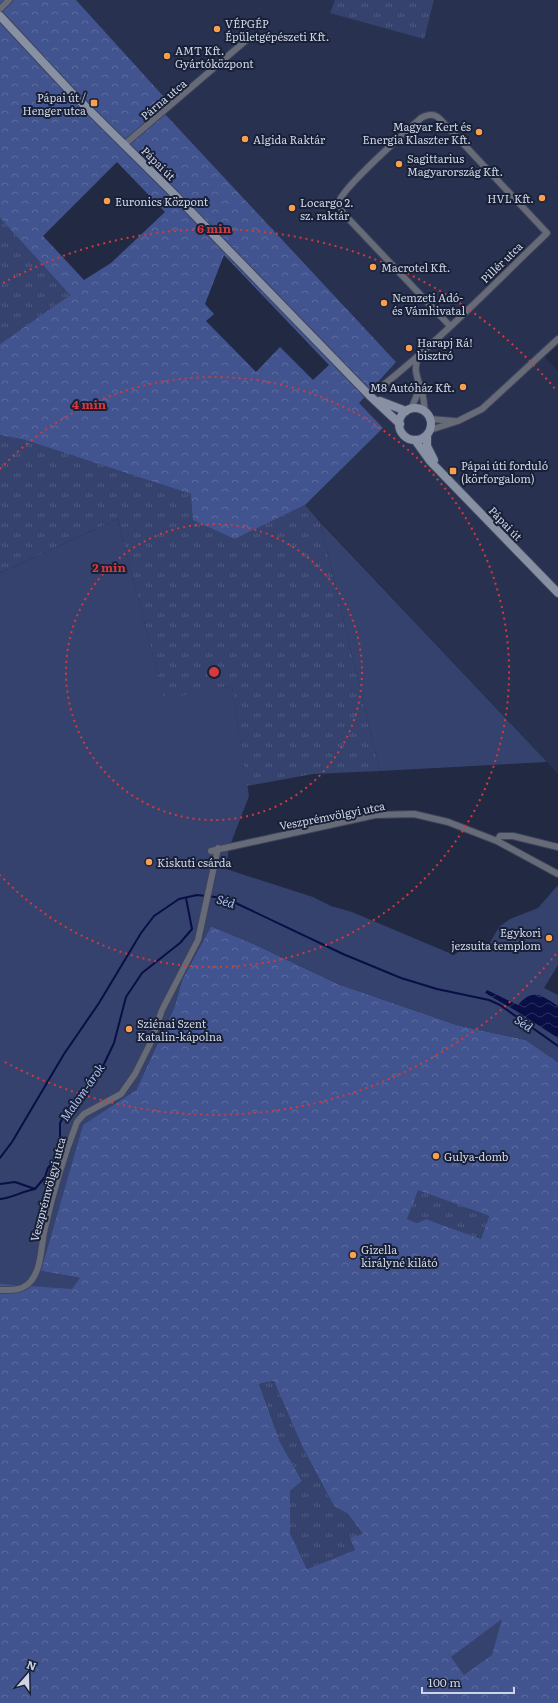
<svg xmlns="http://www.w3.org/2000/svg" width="558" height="1703" font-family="Literata,serif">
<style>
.built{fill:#283150}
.grass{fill:url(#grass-tufts)}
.forest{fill:url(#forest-crowns);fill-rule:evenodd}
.green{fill:#35426e}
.water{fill:url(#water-waves)}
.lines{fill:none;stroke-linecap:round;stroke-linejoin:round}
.stream{stroke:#090e45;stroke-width:2}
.minor-casing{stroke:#3e445c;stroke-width:8}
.secondary-casing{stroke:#3e445c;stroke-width:10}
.minor{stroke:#676b78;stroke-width:6}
.secondary{stroke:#8890a4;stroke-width:8}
.ring{fill:none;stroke:#d5393b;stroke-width:2;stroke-dasharray:2 4}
.poi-dot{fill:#fa9f4e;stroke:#182037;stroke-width:1.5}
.labels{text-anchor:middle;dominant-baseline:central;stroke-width:4;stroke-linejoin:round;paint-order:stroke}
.poi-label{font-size:11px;fill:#ced4e4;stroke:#182037;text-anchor:start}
.street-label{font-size:11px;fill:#ced4e4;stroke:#182037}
.water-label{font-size:12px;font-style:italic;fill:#abbdf2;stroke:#182037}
.centre{fill:#d5393b;stroke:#182037;stroke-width:2}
.ring-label{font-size:12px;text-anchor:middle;font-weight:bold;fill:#d5393b;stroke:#182037;stroke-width:4;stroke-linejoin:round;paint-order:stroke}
</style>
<defs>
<pattern id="grass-tufts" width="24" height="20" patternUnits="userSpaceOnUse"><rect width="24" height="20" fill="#35426e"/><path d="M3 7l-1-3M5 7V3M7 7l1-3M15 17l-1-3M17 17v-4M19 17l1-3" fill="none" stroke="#515c83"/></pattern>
<pattern id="forest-crowns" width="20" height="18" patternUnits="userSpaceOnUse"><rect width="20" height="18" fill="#425490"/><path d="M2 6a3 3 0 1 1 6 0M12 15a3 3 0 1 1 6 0" fill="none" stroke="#5c6c9f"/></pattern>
<pattern id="water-waves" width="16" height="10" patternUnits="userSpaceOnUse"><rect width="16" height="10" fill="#090e45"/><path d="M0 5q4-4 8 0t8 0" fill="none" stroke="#2c3060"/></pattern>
</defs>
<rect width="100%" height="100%" fill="#222942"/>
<path class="built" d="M76 0H558V177H556L558 180V338L541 353 558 371V774L305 505 383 428 358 403 396 362 165 114 163 97Z"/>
<path class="grass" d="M335 0H434L424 39 330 13Z
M0 218 70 295 0 344Z
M0 435 25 440 192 494 235 539 305 505 320 522 380 771 313 774 247 786 232 686 164 700 118 519 0 573Z
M417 1189 489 1216 481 1239 426 1219 417 1223 407 1219Z
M275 1381 304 1450 334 1506 348 1514 363 1534 355 1550 307 1569 290 1533V1491L302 1481 280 1442 259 1384Z"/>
<path class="forest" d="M0 0H76L164 97 165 114 396 362 359 403 383 428 305 505 235 539 193 520 191 494 25 440 0 435V344L70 295 0 218ZM117 162 165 212 111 263 84 280 43 236ZM224 255 329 365 313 380 280 347 256 372 206 321 214 314 205 304Z
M211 926 254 944 338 984 457 1025 526 1040 558 1062V1703H0V1284L80 1278 40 1271 83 1124 136 1090 174 1008 182 980ZM418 1190 489 1216 481 1239 426 1219 417 1223 407 1219ZM274 1381 304 1450 334 1506 348 1514 363 1534 350 1538 355 1550 307 1569 290 1533V1491L302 1481 280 1442 259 1384Z"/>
<path class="green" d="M118 519 164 699 232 686 249 796 229 848 226 869 313 897 331 906 352 912 454 955 458 952 488 946 499 927 510 919 538 908 558 885V965L544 988 558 995V1062L526 1040 457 1025 338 984 254 944 211 926 182 980 174 1008 136 1090 83 1125 41 1271 80 1278 72 1289 0 1284V573Z
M320 522 547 762 380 771Z
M502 1619 492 1655 464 1675 451 1657Z"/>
<path class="water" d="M487 990 518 1005C533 988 541 995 558 1006V1038L518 1012 485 993Z"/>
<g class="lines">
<path class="stream" d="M0 1158 12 1142 64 1054 99 1003 141 933 154 916 179 899 197 895 225 898 343 954 401 978 437 989 489 1000 500 1005 558 1046
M0 1184 15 1182 35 1189
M0 1199C12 1198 23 1191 35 1189L45 1177 48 1168 56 1159 62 1145 60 1136V1123L67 1110 90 1085 104 1064 114 1043 126 997 142 973 180 943 192 929 186 898"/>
<defs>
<path id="minor" d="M0 9 9 0
M125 144 250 37
M419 355C412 370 418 378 422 392 424 399 424 405 425 412
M381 387C440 340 493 285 547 233L440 119C434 113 428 114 421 118 406 132 342 188 339 202L343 213 450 326
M411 409 417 395V384
M430 419 454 421
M430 430 458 421 482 409 558 339
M497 841 500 836H513L558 847
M211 851 375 815 414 814 448 822 497 841 558 874
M0 1290C11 1290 23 1291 31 1281 42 1268 41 1244 45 1228 53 1192 64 1156 77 1122L84 1114 121 1094 135 1074 150 1044 162 1010 198 940 218 848"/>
<path id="secondary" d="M0 16 70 91 175 195 369 395 400 424
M380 401 406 411
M399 424a16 16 0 1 1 32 0a16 16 0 1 1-32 0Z
M427 435V446L434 460
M415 440 430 461 558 593"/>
</defs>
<use href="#minor" class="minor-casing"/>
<use href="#secondary" class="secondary-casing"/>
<use href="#minor" class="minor"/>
<use href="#secondary" class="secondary"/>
</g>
<g class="ring">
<circle cx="214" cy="672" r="148"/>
<path d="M0 469A295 295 0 1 1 0 875"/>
<path d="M556 954A443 443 0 0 1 3 1061M3 283A443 443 0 0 1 556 390"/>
</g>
<g class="poi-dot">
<circle cx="217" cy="29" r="4"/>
<circle cx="167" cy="56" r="4"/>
<rect x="90" y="99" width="8" height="8" rx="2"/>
<circle cx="479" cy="132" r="4"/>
<circle cx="245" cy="139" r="4"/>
<circle cx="399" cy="164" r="4"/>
<circle cx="542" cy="198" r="4"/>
<circle cx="107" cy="201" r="4"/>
<circle cx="292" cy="208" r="4"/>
<circle cx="373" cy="267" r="4"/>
<circle cx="384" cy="303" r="4"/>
<circle cx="409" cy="348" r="4"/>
<circle cx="463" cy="387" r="4"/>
<rect x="449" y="467" width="8" height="8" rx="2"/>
<circle cx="149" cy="862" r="4"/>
<circle cx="549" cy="938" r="4"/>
<circle cx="129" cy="1029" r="4"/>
<circle cx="436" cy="1156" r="4"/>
<circle cx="353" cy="1255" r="4"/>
</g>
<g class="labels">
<g class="poi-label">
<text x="225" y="23">VÉPGÉP<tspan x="225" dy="13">Épületgépészeti Kft.</tspan></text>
<text x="175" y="50">AMT Kft.<tspan x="175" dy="13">Gyártóközpont</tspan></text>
<text x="86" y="97" text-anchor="end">Pápai út /<tspan x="86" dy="13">Henger utca</tspan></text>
<text x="471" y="126" text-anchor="end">Magyar Kert és<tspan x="471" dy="13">Energia Klaszter Kft.</tspan></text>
<text x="253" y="139">Algida Raktár</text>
<text x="407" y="158">Sagittarius<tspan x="407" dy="13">Magyarország Kft.</tspan></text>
<text x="534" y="198" text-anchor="end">HVL Kft.</text>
<text x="115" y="201">Euronics Központ</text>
<text x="300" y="202">Locargo 2.<tspan x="300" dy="13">sz. raktár</tspan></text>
<text x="381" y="267">Macrotel Kft.</text>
<text x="392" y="297">Nemzeti Adó-<tspan x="392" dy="13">és Vámhivatal</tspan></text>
<text x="417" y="342">Harapj Rá!<tspan x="417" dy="13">bisztró</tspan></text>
<text x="455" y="387" text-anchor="end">M8 Autóház Kft.</text>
<text x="461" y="465">Pápai úti forduló<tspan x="461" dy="13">(körforgalom)</tspan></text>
<text x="157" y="862">Kiskuti csárda</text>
<text x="541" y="932" text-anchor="end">Egykori<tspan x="541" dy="13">jezsuita templom</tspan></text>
<text x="137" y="1023">Sziénai Szent<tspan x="137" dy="13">Katalin-kápolna</tspan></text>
<text x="444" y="1156">Gulya-domb</text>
<text x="361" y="1249">Gizella<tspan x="361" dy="13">királyné kilátó</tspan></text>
</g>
<g class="street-label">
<text transform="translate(163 99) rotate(-40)">Párna utca</text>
<text transform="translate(159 163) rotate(45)">Pápai út</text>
<text transform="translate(501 262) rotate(-44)">Pillér utca</text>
<text transform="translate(506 523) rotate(46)">Pápai út</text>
<text transform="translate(332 815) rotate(-11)">Veszprémvölgyi utca</text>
<text transform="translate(47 1189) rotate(-75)">Veszprémvölgyi utca</text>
</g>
<g class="water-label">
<text transform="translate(226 901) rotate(17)">Séd</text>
<text transform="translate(524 1023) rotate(34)">Séd</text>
<text transform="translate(82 1092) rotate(-55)">Malom-árok</text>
</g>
</g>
<circle cx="214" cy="672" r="6" class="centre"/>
<g class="ring-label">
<text x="214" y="233">6 min</text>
<text x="89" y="409">4 min</text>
<text x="109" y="572">2 min</text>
</g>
<g transform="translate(28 1675) rotate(20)" stroke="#182037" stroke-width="3" paint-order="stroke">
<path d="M0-3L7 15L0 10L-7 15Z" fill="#ced4e4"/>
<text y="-6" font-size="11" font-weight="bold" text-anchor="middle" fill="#ced4e4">N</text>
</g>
<path d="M422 1687v6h92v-6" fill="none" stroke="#ced4e4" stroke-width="2"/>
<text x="428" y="1687" font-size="12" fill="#ced4e4" stroke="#182037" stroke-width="3" paint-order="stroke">100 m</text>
</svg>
